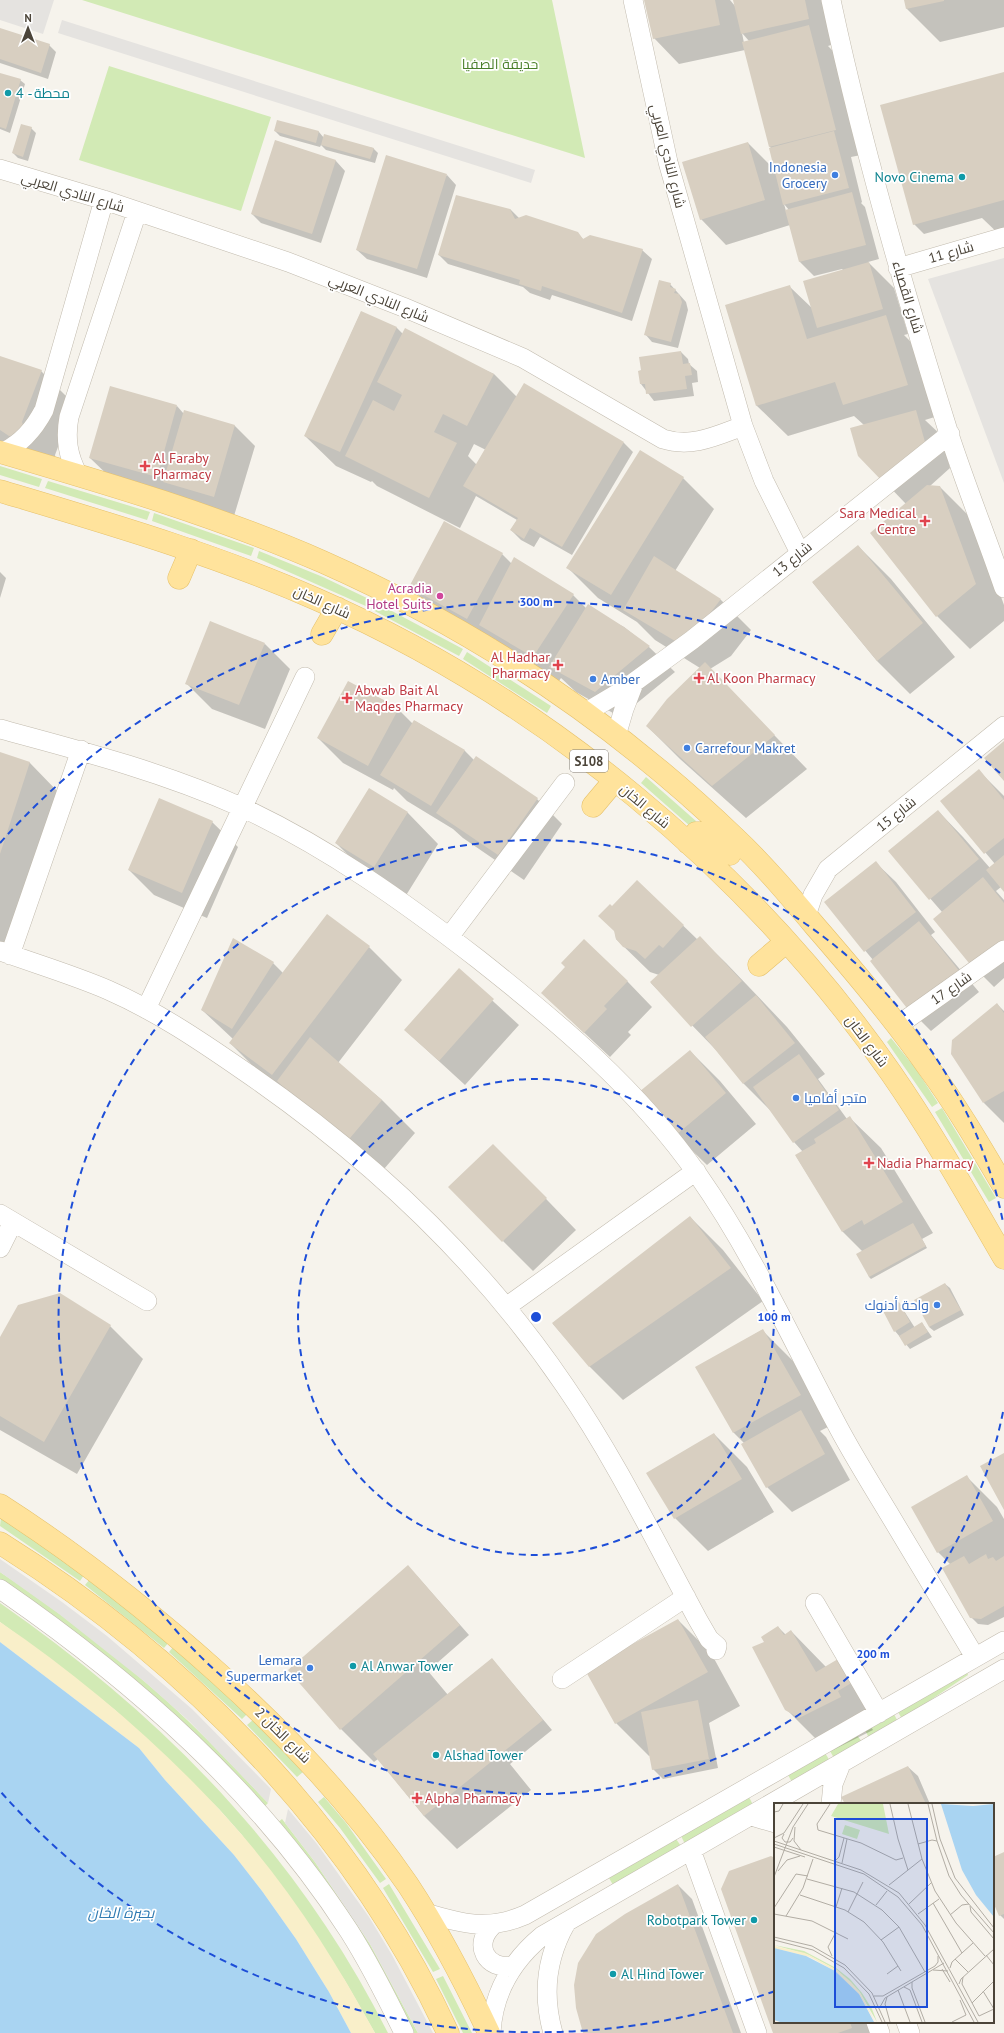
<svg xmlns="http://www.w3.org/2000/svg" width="1004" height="2033" font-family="'PT Sans',Cairo,sans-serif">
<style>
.green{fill:#d2eab5}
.sand{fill:#f9efc9}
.parking{fill:#e5e3e0}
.water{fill:#a9d4f2}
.shadow{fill:#0003;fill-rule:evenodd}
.building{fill:#d8cfc1}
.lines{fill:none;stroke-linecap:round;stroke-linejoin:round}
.minor-casing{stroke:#c2bbae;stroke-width:20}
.major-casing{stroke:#e6c16a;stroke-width:23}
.minor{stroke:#fff;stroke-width:19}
.major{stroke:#ffe39c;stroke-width:22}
.ring{fill:none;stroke:#1d4ed8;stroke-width:2;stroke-dasharray:7 5}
.culture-dot{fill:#0f9aa8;stroke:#fff;stroke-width:1.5}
.shop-dot{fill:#3f7fe0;stroke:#fff;stroke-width:1.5}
.health-dot{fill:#e0444e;stroke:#fff;stroke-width:1.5}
.hotel-dot{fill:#d1479c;stroke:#fff;stroke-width:1.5}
.labels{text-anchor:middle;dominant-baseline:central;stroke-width:3.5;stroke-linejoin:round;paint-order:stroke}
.shield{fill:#fff;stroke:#817c74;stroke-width:1}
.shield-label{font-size:13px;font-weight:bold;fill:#4b4439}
.park-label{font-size:14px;fill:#4a7f2a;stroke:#fff}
.culture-label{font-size:14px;fill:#0d838f;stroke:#fff;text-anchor:start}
.street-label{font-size:14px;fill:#4b4439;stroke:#fff}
.shop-label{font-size:14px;fill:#366cbe;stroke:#fff;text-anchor:end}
.health-label{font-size:14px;fill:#be3a42;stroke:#fff;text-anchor:start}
.hotel-label{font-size:14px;fill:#b23c85;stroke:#fff;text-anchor:end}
.water-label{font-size:15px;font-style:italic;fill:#2e7ab2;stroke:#fff}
.inset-road{fill:none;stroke:#b2ada4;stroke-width:1}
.view{fill:#1d4ed8;fill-opacity:0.15;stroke:#1d4ed8;stroke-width:2}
.inset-edge{fill:none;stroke:#4b4439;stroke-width:2}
.centre{fill:#1d4ed8;stroke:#fff;stroke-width:2}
.ring-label{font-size:12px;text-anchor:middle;font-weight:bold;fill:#1d4ed8;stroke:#fff;stroke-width:3.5;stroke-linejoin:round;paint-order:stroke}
</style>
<rect width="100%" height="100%" fill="#f6f3ec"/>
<path class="green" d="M82 0H552L585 158Z
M109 66 271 117 241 211 79 160Z
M0 466 42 479 39 487 0 475Z
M48 481 150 512 147 520 45 488Z
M154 513 254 548 251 556 152 521Z
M259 551 323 577 371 600 368 607 257 558Z
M375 602 463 649 459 656 371 609Z
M467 652 551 706 547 713 463 659Z
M646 777 696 821 691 827 641 783Z
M891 1038 916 1069 938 1103 932 1107 887 1042Z
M942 1108 996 1198 989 1202 935 1112Z
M1 1517 84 1575 80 1581 0 1526Z
M0 1572C59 1611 115 1655 168 1702 203 1734 236 1769 268 1803L262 1809 0 1579Z
M90 1579 169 1642 164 1648 85 1585Z
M0 1603C164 1717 298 1854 388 2033H375L344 1979 242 1835 219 1809 115 1710 66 1671 0 1622Z
M174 1646 248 1713 242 1719 169 1652Z
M967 1672 968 1675 902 1719 898 1712Z
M894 1714 898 1722 869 1738 865 1730Z
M254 1719 303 1772 297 1777 247 1725Z
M857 1735 862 1742 834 1758 830 1751Z
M825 1753 830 1761 792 1782 788 1775Z
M324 1797 346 1823 386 1879 380 1883 340 1828 318 1802Z
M749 1797 753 1805 685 1844 681 1836Z
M282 1819 315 1862 370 1944 418 2033H411L276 1824Z
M676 1839 681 1846 613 1885 609 1878Z
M389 1884 440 1969 433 1972 383 1888Z
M443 1976 472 2033H463L436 1979Z"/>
<path class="sand" d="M0 1622C88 1682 172 1754 242 1835 294 1895 337 1963 375 2033H351L329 1992 296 1939 262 1891 234 1855 165 1780 139 1748 0 1642Z"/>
<path class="parking" d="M0 0H54L43 34 0 20Z
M62 20 535 170 531 183 58 33Z
M1004 258V483L928 279Z
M0 1559 62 1602 107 1636 192 1709 271 1789 268 1803 189 1721 145 1682 59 1614 0 1572Z
M288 1809 317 1844 369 1917 392 1955 433 2033H418L370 1944 315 1862 285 1823Z"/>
<path class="water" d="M0 1642 139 1748 165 1780 234 1855 262 1891 296 1939 329 1992 351 2033H0Z"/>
<path class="shadow" d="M645 0H730L735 6 734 0H825L834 44 828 46 834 52 861 155 851 157 862 202 861 203 865 207 879 259 868 262 894 288 908 334 904 335 916 347 938 416 925 420 942 436 950 468 930 486 940 487 973 520 1004 605V621L970 649 937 616 871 533 906 504 859 455 864 425 854 416 788 436 757 406 726 306 790 287 813 309 843 270 842 269 814 276 800 262 790 225 726 245 701 219 748 143 776 171 772 149 770 147 745 50 679 64 654 38ZM742 33 749 41 744 43ZM784 204 789 210 786 211Z
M905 0H1004V27L940 42 907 9Z
M0 29 49 45 56 52 48 79 0 63Z
M1004 73V239L982 218 924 234 914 224Z
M0 74 20 80 25 84 10 133 0 129Z
M31 128 36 133 28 161 18 158 13 153Z
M275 131 319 132 324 138 373 148 378 153 375 163 326 150 321 145 320 147 280 136Z
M276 141 336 161 345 171 321 243 261 223 252 214Z
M447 175 456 185 427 278 367 259 357 250Z
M510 209 519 218 577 233 584 240 642 250 652 259 632 321 552 295 550 300 530 293 523 287 448 264 439 255Z
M670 284 686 302 688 310 678 348 652 342 645 334Z
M361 312 397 328 403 334 494 374 517 397 624 443 633 452 572 555 540 537 534 547 521 540 511 530 517 520 476 496 460 528 377 486 372 481 371 482 336 466 305 436ZM474 444 486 450 477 465 468 456Z
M681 352 688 359 689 364 697 371 698 382 692 383 694 396 654 401 641 384 642 371Z
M0 357 41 371 74 404 55 455 56 461 0 452Z
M177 406 184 414 185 411 235 426 255 446 234 516 116 483 90 458Z
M640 452 683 478 714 509 675 571 721 600 751 630 731 656 710 669 807 769 746 818 680 759 647 726 700 668 655 640 637 622 598 598 568 568Z
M858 546 891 579 955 657 910 694 877 661 813 583Z
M502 554 512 564 573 595 586 608 624 627 649 647 675 672 620 717 576 692 561 678 559 681 506 650 495 639 493 643 435 612 410 587Z
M0 572 6 578 0 598Z
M265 644 290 669 265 729 212 709 186 683Z
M398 709 413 724 415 721 465 751 474 760 537 799 562 824 524 880 463 838 453 829 407 801 394 788 393 790 343 763 318 738Z
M0 754 30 763 60 794 8 955 0 952Z
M979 771 1004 796V890L1001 887 996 891 1004 900V978L994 987 974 967 942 912 889 851 938 811 963 837 990 868 995 864 942 801Z
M370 790 408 813 438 844 405 897 367 874 336 843Z
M212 822 238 847 207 918 154 895 129 870Z
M876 863 896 882 935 932 931 935 979 992 931 1031 911 1011 873 960 825 902Z
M637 881 698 940 700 938 726 963 787 1027 825 1074 818 1079 847 1119 850 1118 881 1148 933 1233 922 1239 927 1248 871 1279 869 1277 863 1252 843 1232 796 1156 803 1152 794 1142 773 1113 744 1084 718 1052 651 983 659 975 650 972 616 939 612 908Z
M369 947 402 980 338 1063 382 1100 415 1133 378 1176 263 1076 230 1043 233 1039 202 1010 273 963 283 973Z
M459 970 519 1025 465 1085 405 1030Z
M627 981 652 1007 628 1032 631 1035 610 1057 542 993Z
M997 1004 1004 1011V1123L984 1103Z
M690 1051 720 1081 756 1124 707 1165 676 1135Z
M523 1175 576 1230 533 1271 503 1241Z
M690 1217 723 1250 763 1301 623 1400 590 1367 553 1324Z
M945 1284 950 1288 964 1315 934 1331 929 1327Z
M899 1303 915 1328 922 1323 932 1337 910 1349 895 1331Z
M110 1326 143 1359 77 1474 0 1430V1339Z
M762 1330 793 1361 830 1426 820 1431 826 1437 850 1480 792 1512 767 1487 744 1443 734 1433 697 1368Z
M714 1434 747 1467 774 1512 708 1551 675 1518Z
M967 1477 997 1507 1004 1519V1617L988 1625 978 1624 971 1617 950 1564 938 1552Z
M417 1576 469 1635 428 1671 448 1695 492 1659 552 1730 510 1764 531 1790 457 1849 424 1816 378 1759 374 1762 341 1729 289 1670Z
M678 1620 711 1653 740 1706 709 1723 718 1768 663 1779 653 1769 651 1755 649 1756 616 1723Z
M778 1627 786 1635 791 1631 826 1667 871 1693 870 1725 873 1730 833 1750 819 1742 786 1709 765 1643Z
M908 1767 918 1776 930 1804H846Z
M1004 1853V1919L1000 1915 993 1900V1858Z
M775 1859V2022H869L874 2033H774Z
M678 1885 692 1899 741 2033H584Z"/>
<path class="building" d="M644 0H715L720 25 653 39Z
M733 0H805L809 19 741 34Z
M904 0H944V1L906 9Z
M809 25 836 130 769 147 742 42Z
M0 28 50 44 41 73 0 59Z
M1004 72V200L913 225 880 105Z
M0 73 21 79 6 129 0 127Z
M277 120 319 131 316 143 274 131Z
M21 124 32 127 23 157 12 153Z
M834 131 849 188 783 205 769 148Z
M324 134 374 148 370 159 321 145Z
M275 140 336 160 312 234 251 214Z
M748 142 765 200 700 220 682 162Z
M386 155 447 174 417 269 356 250Z
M852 192 866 245 799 262 785 210Z
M456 195 510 209 515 219 526 215 578 232 583 239 590 235 643 249 622 313 542 286 541 291 519 284 520 280 438 255Z
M869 262 883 309 817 328 803 281Z
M659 280 671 283 670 287 676 289 674 293 679 294 682 302 671 342 644 335Z
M790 285 807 339 886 315 908 385 843 405 835 382 756 406 725 305Z
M361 311 397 327 340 452 304 436Z
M405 328 494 374 467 426 443 414 434 432 457 443 429 498 345 456 373 400 394 411 402 395 377 382Z
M681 351 683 364 690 363 692 375 685 376 687 389 646 394 645 384H640L638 371 641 370 639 357Z
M0 356 42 370 22 422 24 428 18 435 9 436 0 430Z
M524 383 624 442 562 547 530 528 524 539 510 530 518 518 463 486Z
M110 386 177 405 157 477 89 458Z
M184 410 235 425 214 497 163 482Z
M916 410 925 442 883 482 858 456 850 428Z
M640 450 684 477 611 595 566 568Z
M927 485 940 486 976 584 936 617 870 533Z
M444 521 503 553 467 619 409 587Z
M858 545 923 623 877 661 812 582Z
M654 556 721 599 701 625 675 641 623 610Z
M514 557 574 594 533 657 479 625Z
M588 604 624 627 650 646 595 692 549 667Z
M210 621 265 643 239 705 185 684Z
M705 662 775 735 712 786 646 726 667 699Z
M348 681 399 708 368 766 317 738Z
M414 720 465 750 431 806 380 775Z
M1004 741V781L984 758Z
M0 752 30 762 0 854Z
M476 756 538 798 498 855 436 813Z
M979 769 1004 800V838L984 854 940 801Z
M369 788 408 812 374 867 335 843Z
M159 798 213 821 182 893 128 870Z
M938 810 979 859 929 900 888 851Z
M1004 855V892L986 870Z
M876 861 916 912 864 952 824 902Z
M983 877 1004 903V943L973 968 933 919Z
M637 880 684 925 663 948 659 945 645 959 636 951 623 947 616 939 614 931 598 916 610 904 612 906Z
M327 914 370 946 272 1075 229 1043Z
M919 921 960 972 910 1012 870 961Z
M700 936 742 981 691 1027 650 982Z
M233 938 274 962 232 1029 201 1010Z
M584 939 628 981 604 1006 607 1009 584 1033 541 993 565 967 561 963Z
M459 968 494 999 439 1061 404 1030Z
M756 995 795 1043 743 1084 705 1037Z
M997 1003 1004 1013V1091L983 1103 951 1054 952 1040Z
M310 1037 382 1100 345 1144 277 1081Z
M690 1050 726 1093 676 1135 639 1092Z
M799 1054 839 1110 793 1143 753 1087Z
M850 1116 903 1202 864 1225 862 1220 842 1232 795 1155 816 1143 814 1139Z
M493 1144 547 1198 502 1242 448 1187Z
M690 1216 731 1268 589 1367 552 1323Z
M913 1223 926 1246 869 1277 856 1254Z
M945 1283 961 1310 929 1327 914 1300Z
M60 1293 111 1325 44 1442 0 1416V1337L18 1305Z
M899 1302 910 1322 894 1332 883 1311Z
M922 1322 928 1332 905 1346 899 1336Z
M763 1329 801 1395 733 1433 695 1367Z
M801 1410 825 1454 766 1488 741 1444Z
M714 1433 742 1479 674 1519 646 1473Z
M1004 1453V1510L980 1466Z
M967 1475 993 1521 937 1553 911 1507Z
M986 1554 988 1559 993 1557 996 1561 1004 1556V1606L981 1619 970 1618 942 1568 964 1556 969 1564Z
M408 1565 460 1625 340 1730 288 1670Z
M678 1619 708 1672 615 1724 585 1670Z
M778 1626 784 1635 791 1630 816 1672 838 1659 853 1682 838 1691 841 1697 799 1718 785 1710 752 1647 764 1642 761 1637Z
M492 1658 543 1720 424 1816 373 1754Z
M698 1700 709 1759 652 1770 641 1712Z
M908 1766 926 1804H845L841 1797Z
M1004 1852V1914L999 1916 993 1902V1857Z
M771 1856 775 1858V2022H850L852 2028 838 2033H773L721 1889 729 1871Z
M678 1884 733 2033H583L576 2008 574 1985 578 1963 596 1934 625 1914Z"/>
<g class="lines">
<defs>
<path id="minor" d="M633 0 668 162 743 426 764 481 800 553
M831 0C862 146 904 291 949 434 966 486 986 536 1004 588
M0 169 104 200 288 262 403 307 523 358 663 439C692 448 716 436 743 426
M898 268 1004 237
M2 453C22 443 34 429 44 410L104 200
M78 475C68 456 65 439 69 417L137 212
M585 713 622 691 692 640 950 434
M0 729C82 751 163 772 241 807 327 847 403 901 478 959 559 1023 638 1089 698 1175 752 1252 791 1338 835 1421 851 1452 870 1482 888 1512 917 1561 946 1609 975 1657
M616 736 624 709 634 683
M806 916 813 895 828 869 1004 726
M449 937 565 783
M0 951C36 964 73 975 108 990 156 1011 199 1040 241 1069 367 1155 479 1259 565 1386 616 1460 655 1541 698 1620L709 1639 717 1646 716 1650
M10 955 81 750
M146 1009 305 677
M897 1026 1004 950
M0 1214 147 1301
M0 1248 13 1222
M506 1307 696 1171
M0 1589C135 1682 259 1792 349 1931 370 1964 387 1998 404 2033
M815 1603 879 1713
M562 1679 686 1597
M831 1804 833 1784 841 1764
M751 1816 775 1823
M691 1850 757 2033
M426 1913C463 1924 488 1931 525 1915L1004 1641
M493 1925C472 1944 486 1971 514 1966
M876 2022 880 2033
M906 2022 910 2033
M491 2033C493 1993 512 1961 542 1936L1004 1669
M553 2033C542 1994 546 1958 566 1923"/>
<path id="major" d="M0 452C109 484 218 516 323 562 474 629 614 722 733 836 763 864 789 895 815 926 855 972 894 1018 928 1067 956 1105 980 1146 1004 1187
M0 491C107 523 214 554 316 599 543 698 750 870 891 1073 932 1132 968 1196 1004 1258
M179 578 191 550
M322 634 337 608
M593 806 614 781
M688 843 696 833H706L730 854
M759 965 786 942
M0 1505C78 1555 149 1611 218 1673 289 1737 354 1806 408 1885 439 1932 465 1982 489 2033
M0 1543C187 1660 355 1831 448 2033"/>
</defs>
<use href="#minor" class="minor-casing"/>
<use href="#major" class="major-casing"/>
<use href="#minor" class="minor"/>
<use href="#major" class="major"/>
</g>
<g class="ring">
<circle cx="536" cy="1317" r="238"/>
<path d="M1003 1412A477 477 0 1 1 1003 1222"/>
<path d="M775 1991A715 715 0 0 1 0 1791M0 843A715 715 0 0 1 1000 773"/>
</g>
<g class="culture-dot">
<circle cx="8" cy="93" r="4"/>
<circle cx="962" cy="177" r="4"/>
<circle cx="353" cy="1666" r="4"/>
<circle cx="436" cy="1755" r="4"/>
<circle cx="754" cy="1920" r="4"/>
<circle cx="613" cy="1974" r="4"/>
</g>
<g class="shop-dot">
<circle cx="835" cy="175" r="4"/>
<circle cx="593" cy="679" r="4"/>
<circle cx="687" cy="748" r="4"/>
<circle cx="796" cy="1098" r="4"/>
<circle cx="937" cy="1305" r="4"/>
<circle cx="310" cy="1668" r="4"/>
</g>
<g class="health-dot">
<path d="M143 460h4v4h4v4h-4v4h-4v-4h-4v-4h4z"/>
<path d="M923 515h4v4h4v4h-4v4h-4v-4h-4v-4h4z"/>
<path d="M556 659h4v4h4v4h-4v4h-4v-4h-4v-4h4z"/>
<path d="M697 672h4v4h4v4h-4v4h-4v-4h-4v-4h4z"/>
<path d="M345 692h4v4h4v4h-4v4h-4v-4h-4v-4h4z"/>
<path d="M867 1157h4v4h4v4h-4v4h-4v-4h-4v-4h4z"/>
<path d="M415 1792h4v4h4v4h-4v4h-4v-4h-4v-4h4z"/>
</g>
<circle class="hotel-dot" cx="440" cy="596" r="4"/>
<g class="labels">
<rect class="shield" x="570" y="750" width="38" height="22" rx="3"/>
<g class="shield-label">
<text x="589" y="761">S108</text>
</g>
<g class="park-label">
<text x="500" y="64">حديقة الصفيا</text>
</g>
<g class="culture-label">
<text x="16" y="93">محطة - 4</text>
<text x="954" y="177" text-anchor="end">Novo Cinema</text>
<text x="361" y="1666">Al Anwar Tower</text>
<text x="444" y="1755">Alshad Tower</text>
<text x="746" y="1920" text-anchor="end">Robotpark Tower</text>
<text x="621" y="1974">Al Hind Tower</text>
</g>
<g class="street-label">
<text transform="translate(668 156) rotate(76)">شارع النادي العربي</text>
<text transform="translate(73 192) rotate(17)">شارع النادي العربي</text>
<text transform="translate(951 252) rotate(-16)">شارع 11</text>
<text transform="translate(908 297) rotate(73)">شارع القصباء</text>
<text transform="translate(379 298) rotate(22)">شارع النادي العربي</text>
<text transform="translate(792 559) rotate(-39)">شارع 13</text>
<text transform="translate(322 602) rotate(24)">شارع الخان</text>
<text transform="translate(645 806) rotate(40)">شارع الخان</text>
<text transform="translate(896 814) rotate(-39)">شارع 15</text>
<text transform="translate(951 988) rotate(-35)">شارع 17</text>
<text transform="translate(867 1041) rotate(53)">شارع الخان</text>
<text transform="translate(283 1735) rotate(45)">شارع الخان 2</text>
</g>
<g class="shop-label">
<text x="827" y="167">Indonesia<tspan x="827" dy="16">Grocery</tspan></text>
<text x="601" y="679" text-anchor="start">Amber</text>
<text x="695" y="748" text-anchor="start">Carrefour Makret</text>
<text x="804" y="1098" text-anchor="start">متجر أفاميا</text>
<text x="929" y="1305">واحة أدنوك</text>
<text x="302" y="1660">Lemara<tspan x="302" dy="16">Supermarket</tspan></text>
</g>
<g class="health-label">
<text x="153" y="458">Al Faraby<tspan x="153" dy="16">Pharmacy</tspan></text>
<text x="916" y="513" text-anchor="end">Sara Medical<tspan x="916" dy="16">Centre</tspan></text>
<text x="550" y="657" text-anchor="end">Al Hadhar<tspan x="550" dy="16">Pharmacy</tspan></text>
<text x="707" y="678">Al Koon Pharmacy</text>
<text x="355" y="690">Abwab Bait Al<tspan x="355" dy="16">Maqdes Pharmacy</tspan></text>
<text x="877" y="1163">Nadia Pharmacy</text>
<text x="425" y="1798">Alpha Pharmacy</text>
</g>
<g class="hotel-label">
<text x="432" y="588">Acradia<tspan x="432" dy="16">Hotel Suits</tspan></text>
</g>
<g class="water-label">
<text x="121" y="1912">بحيرة الخان</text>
</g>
</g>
<g transform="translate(774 1803)">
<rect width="220" height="220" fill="#f6f3ec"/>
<path d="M64 1H109L115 31 57 13ZM71 22 86 27 83 36 68 31ZM0 142 30 148 62 165 76 176 88 190 98 206 103 219 85 188 63 167 35 152Z" fill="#d2eab5"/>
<path d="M0 143 31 150 63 167 77 179 87 191 101 219 85 191 61 168 36 154 0 145Z" fill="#f9efc9"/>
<path d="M167 1 199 3 220 1V114L202 92 188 67ZM0 145 32 153 61 168 85 191 100 219H6L0 217Z" fill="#a9d4f2"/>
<path class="inset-road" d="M56 1 43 21 44 27 87 40 122 57 129 55M116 1 124 36 134 67M134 1 148 56 161 88 182 120 211 153M154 1 163 38 175 73 187 92 220 130M158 1 166 36 181 75 220 125M0 9 5 8 9 1M21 24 20 38 27 47M10 31 8 35 11 39H16L19 35M0 35 10 30 29 1M0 38 87 67 125 90 151 122 204 219M0 41 90 71 124 94 148 122 200 219M144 41 158 37 163 38M0 44 31 54M61 58 65 54 70 35M68 60 73 36M4 68 13 57 26 53M0 74 19 24 34 1M33 76 80 89 108 107 125 124 151 169M115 82 148 56M26 92 71 107 90 119 109 139 127 168M159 100 188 150M135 101 157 80M102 102 113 88M196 103 197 109 220 136M62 104 68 85M0 105 22 71 34 73M74 109 89 79M0 111 38 118 74 136M144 111 165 96M176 112 188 102 195 101M12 113 29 85 39 56M0 134 38 143 71 162 98 190 111 219M0 137 39 147 70 165 95 191 108 219M107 137 125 124M212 152 220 162M58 153 54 144 62 129M181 156 194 169M176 165 178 159 199 140M168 166 176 179M159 167 174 168M113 171 124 163M189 174 188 181 205 213 220 206M138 179V185L151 219M185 181 187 176 220 146M130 184 136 187 148 219M124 187 136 219M209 188 220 206M100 193H109L161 163 164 159V153M113 194 111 201 116 219M198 200 220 178M106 204 111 195 170 160M178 219 192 212 186 197"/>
<path class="view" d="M61 16H153V204H61Z"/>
<rect width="220" height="220" class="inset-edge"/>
</g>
<circle cx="536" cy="1317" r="6" class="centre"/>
<g class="ring-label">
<text x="536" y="606">300 m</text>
<text x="774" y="1321">100 m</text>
<text x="873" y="1658">200 m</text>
</g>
<g transform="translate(28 28)" stroke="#ffffff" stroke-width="3" paint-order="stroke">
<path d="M0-3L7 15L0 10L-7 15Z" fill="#4b4439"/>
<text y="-6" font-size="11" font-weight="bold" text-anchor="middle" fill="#4b4439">N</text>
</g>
</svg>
